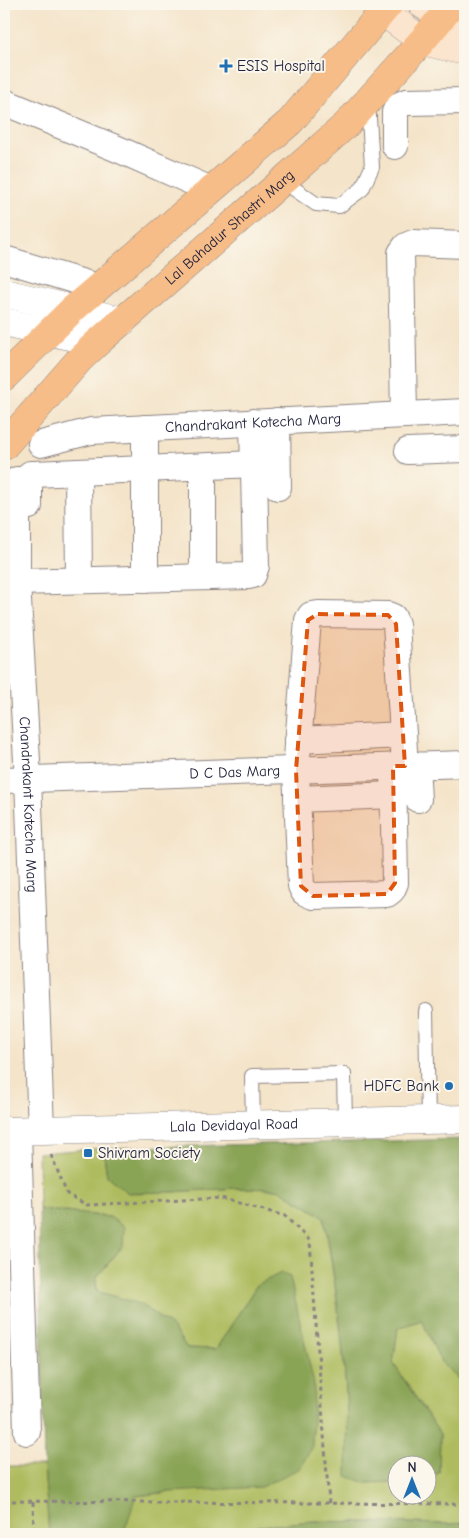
<svg xmlns="http://www.w3.org/2000/svg" width="469" height="1538" font-family="'Comic Neue',sans-serif">
<style>
.green{fill:#aebc5f;stroke:#686f4d}
.forest{fill:#8aa456;stroke:#566348}
.lines{fill:none;stroke-linecap:round;stroke-linejoin:round}
.service-casing{stroke:#8b8382;stroke-width:16}
.minor-casing{stroke:#8b8382;stroke-width:28}
.tertiary-casing{stroke:#8b8382;stroke-width:29}
.secondary-casing{stroke:#8b8382;stroke-width:29}
.primary-casing{stroke:#8b8382;stroke-width:29}
.path{stroke:#8b8382;stroke-width:3;stroke-dasharray:4 4;stroke-linecap:butt}
.service{stroke:#fff;stroke-width:14}
.minor{stroke:#fff;stroke-width:26}
.tertiary{stroke:#fff;stroke-width:28}
.secondary{stroke:#fce5cf;stroke-width:28}
.primary{stroke:#f7bd88;stroke-width:28}
.marked{fill:#de560e;fill-opacity:0.2;stroke:#de560e;stroke-width:4;stroke-dasharray:10 6;stroke-linejoin:round}
.poi-dot{fill:#1f6fb2;stroke:#fbf7ec;stroke-width:2}
.labels{text-anchor:middle;dominant-baseline:central;stroke-width:4;stroke-linejoin:round;paint-order:stroke}
.poi-label{font-size:15px;fill:#22223b;stroke:#fbf7ec;text-anchor:start}
.street-label{font-size:15px;fill:#22223b;stroke:#fbf7ec}
</style>
<rect width="100%" height="100%" fill="#fbf7ec"/>
<filter id="ink" filterUnits="userSpaceOnUse"><feTurbulence type="fractalNoise" baseFrequency=".02" numOctaves="2"/><feDisplacementMap in="SourceGraphic" scale="10" xChannelSelector="R" yChannelSelector="G"/><feConvolveMatrix kernelMatrix="1 2 1 2 8 2 1 2 1" color-interpolation-filters="sRGB"/></filter>
<filter id="wash" filterUnits="userSpaceOnUse"><feTurbulence type="fractalNoise" baseFrequency=".0096" numOctaves="4" result="noise"/><feDisplacementMap in="SourceGraphic" scale="20" xChannelSelector="R" yChannelSelector="G"/><feGaussianBlur stdDeviation="1.12" result="paint"/><feColorMatrix in="noise" values="0 0 0 0 0 0 0 0 0 0 0 0 0 0 0 0 0 1.4 0 .05"/><feComposite in="paint" operator="in"/></filter>
<g filter="url(#wash)">
<rect width="100%" height="100%" fill="#f4e4c9"/>
<path class="green" d="M103 1148 107 1176 171 1192 237 1188 278 1189 324 1217C335 1282 344 1345 347 1411 348 1432 347 1454 348 1475L366 1483 396 1482V1496H426L427 1479 439 1472 440 1434 393 1363 398 1328 422 1320 441 1362 465 1386V1523L450 1524 314 1521 239 1528 234 1534H119L126 1526 135 1496 169 1492 257 1285 216 1349 187 1348 172 1327 140 1304 96 1291V1278L123 1246 110 1217 39 1209 38 1153Z
M4 1466H44L49 1534H4Z"/>
<path class="forest" d="M465 1139V1386L441 1362 422 1320 398 1328 393 1363 440 1434 439 1473 427 1479 426 1466H396V1482L366 1483 347 1476C347 1454 348 1432 347 1411 344 1346 336 1281 324 1217L278 1189 237 1188 171 1192 128 1193 107 1176 103 1148Z
M39 1209 110 1217 124 1227 123 1246 96 1278V1291L140 1304 172 1327 187 1348 216 1349 257 1285 281 1273 290 1277 314 1384 312 1446 300 1468 261 1487 169 1492 136 1496 126 1526 119 1534H49L44 1466Z
M314 1521 450 1524 465 1523V1534H234L239 1528Z"/>
</g>
<g filter="url(#ink)">
<g class="lines">
<defs>
<path id="service" d="M283 181 316 204 339 206 362 189 372 167 368 101
M426 1011 428 1120
M253 1125 252 1076 344 1074 345 1123"/>
<g id="minor">
<path d="M4 102 120 150 211 190"/>
<path d="M395 146V112C397 106 400 104 406 102L465 101"/>
<path d="M4 259 97 287"/>
<path d="M404 415 401 253 406 246 413 243 465 245"/>
<path d="M277 421 278 487"/>
<path d="M145 428V579"/>
<path id="s1" d="M41 444 91 431 465 412"/>
<path d="M408 451 465 449"/>
<path d="M203 467V577"/>
<path d="M78 472 79 580"/>
<path id="s2" d="M17 480V582L28 779 41 1130"/>
<path d="M29 506V477L30 474H34L254 464"/>
<path d="M17 582 249 576 253 575 256 566 253 422"/>
<path d="M298 740 403 735"/>
<path d="M416 765 418 799"/>
<path d="M393 766 395 883 392 890 387 894 313 896 304 892 301 886 296 770 308 620 311 615 318 614 388 615 393 617 396 624 405 766"/>
<path id="s3" d="M4 780 465 764"/>
<path d="M297 799 394 795"/>
<path d="M18 1131 27 1432"/>
</g>
<g id="tertiary">
<path d="M4 293 123 321"/>
<path d="M4 322 98 342"/>
<path id="s4" d="M4 1131 465 1119"/>
</g>
<path id="secondary" d="M422 4 441 17 465 26
M382 11 422 41 465 51"/>
<g id="primary">
<path d="M4 377 73 309 290 122 389 4"/>
<path id="s5" d="M4 446 80 359 98 342 269 193 347 124 422 41 448 10 451 4"/>
</g>
</defs>
<use href="#service" class="service-casing"/>
<use href="#minor" class="minor-casing"/>
<use href="#tertiary" class="tertiary-casing"/>
<use href="#secondary" class="secondary-casing"/>
<use href="#primary" class="primary-casing"/>
<path class="path" d="M51 1155 67 1194 87 1205 221 1198 285 1216 310 1241 329 1504
M4 1501 465 1504
M33 1502 34 1534"/>
<use href="#service" class="service"/>
<use href="#minor" class="minor"/>
<use href="#tertiary" class="tertiary"/>
<use href="#secondary" class="secondary"/>
<use href="#primary" class="primary"/>
</g>
</g>
<path class="marked" d="M318 614 388 615 396 624 405 766H393L395 883 387 894 313 896 301 886 296 770 308 620Z"/>
<g class="poi-dot">
<path d="M223.5 58.5h5v5h5v5h-5v5h-5v-5h-5v-5h5z"/>
<circle cx="449" cy="1086" r="5"/>
<rect x="83" y="1148" width="10" height="10" rx="2.5"/>
</g>
<g class="labels">
<g class="poi-label">
<text x="237" y="66">ESIS Hospital</text>
<text x="439" y="1086" text-anchor="end">HDFC Bank</text>
<text x="98" y="1153">Shivram Society</text>
</g>
<g class="street-label">
<text stroke="none"><textPath href="#s5" startOffset="315">Lal Bahadur Shastri Marg</textPath></text>
<text stroke="none"><textPath href="#s1" startOffset="214">Chandrakant Kotecha Marg</textPath></text>
<text stroke="none"><textPath href="#s3" startOffset="231">D C Das Marg</textPath></text>
<text stroke="none"><textPath href="#s2" startOffset="325">Chandrakant Kotecha Marg</textPath></text>
<text stroke="none"><textPath href="#s4" startOffset="230">Lala Devidayal Road</textPath></text>
</g>
</g>
<rect width="469" height="1538" fill="none" stroke="#fbf7ec" stroke-width="20"/>
<g transform="translate(412 1480)"><circle r="24" fill="#fbf7ec" stroke="#a4a2a5"/>
<path d="M0-4L9 19L0 12L-9 19Z" fill="#1f6fb2"/>
<text y="-8" font-size="14" font-weight="bold" text-anchor="middle" fill="#22223b">N</text>
</g>
</svg>
